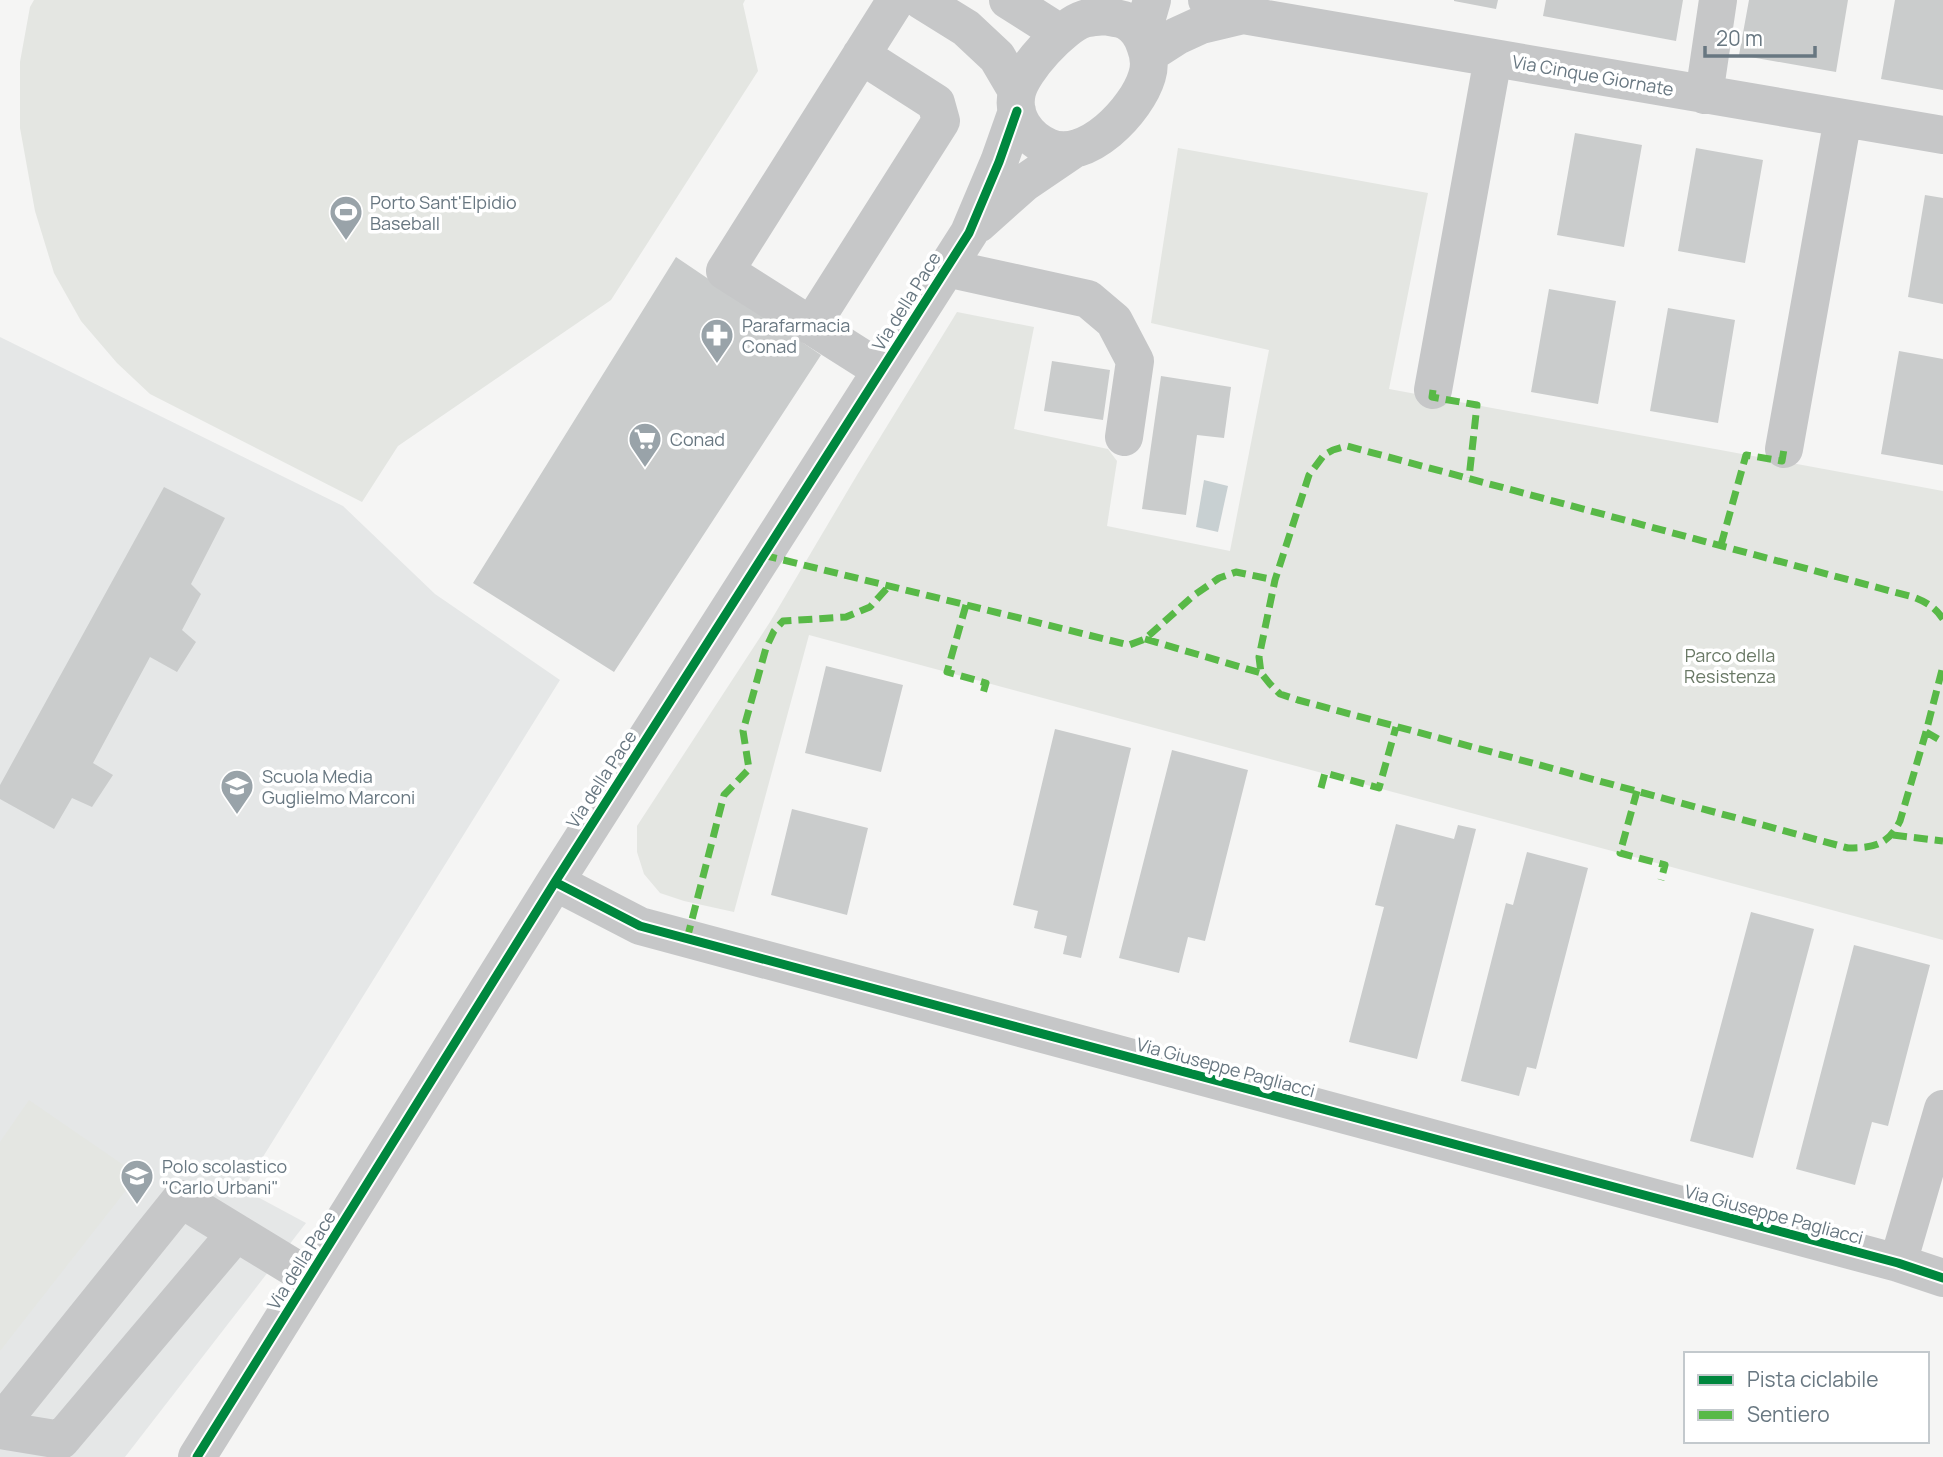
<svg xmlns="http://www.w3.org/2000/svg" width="1943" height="1457" font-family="Manrope,sans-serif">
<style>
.built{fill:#e5e7e7}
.green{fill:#e4e6e2}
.water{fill:#c8d0d2}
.building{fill:#cacccc}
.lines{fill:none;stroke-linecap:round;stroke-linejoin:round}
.minor{stroke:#c6c7c8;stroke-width:38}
.quiet{stroke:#58b947;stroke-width:7;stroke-dasharray:14 7;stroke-linecap:butt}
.cycleway-casing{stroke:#fff;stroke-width:13}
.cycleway{stroke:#00873e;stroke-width:9}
.labels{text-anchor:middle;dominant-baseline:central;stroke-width:7;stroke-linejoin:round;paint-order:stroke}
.street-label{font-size:18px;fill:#687781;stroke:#fff}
.poi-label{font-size:18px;fill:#687781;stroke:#fff;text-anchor:start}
.park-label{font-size:18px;fill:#6a7966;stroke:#fff}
</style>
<rect width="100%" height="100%" fill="#f5f5f4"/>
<path class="built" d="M0 337 343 506 435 594 560 680 243 1189 306 1223 125 1457H0Z"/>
<path class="green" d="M34 0H745L743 4 758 71 611 300 398 446 362 502 150 394 117 363 81 321 54 273 35 211 20 128V62L30 7Z
M1178 148 1428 193 1389 389 1943 491V940L809 635 734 912 684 901 660 893 644 874 637 852V826L770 622 857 475 957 312 1034 327 1014 429 1108 449 1117 461 1107 526 1230 551 1269 350 1151 323Z
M29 1100 138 1175 0 1351V1142Z"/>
<path class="water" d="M1204 480 1228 486 1218 532 1196 527Z"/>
<path class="building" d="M1454 0H1498L1496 9 1454 1Z
M1546 0H1683L1676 41 1543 16Z
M1749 0H1848L1836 72 1739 55Z
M1895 0H1943V90L1881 79Z
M1575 133 1642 145 1624 247 1557 235Z
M1696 148 1763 160 1745 263 1678 251Z
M1925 195 1943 198V304L1908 297Z
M676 257 821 355 614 672 473 583Z
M1549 289 1616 301 1598 404 1531 392Z
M1668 308 1735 320 1718 423 1650 411Z
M1899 351 1943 359V465L1881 454Z
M1052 361 1110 370 1103 420 1044 411Z
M1161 376 1231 387 1224 438 1197 435 1186 515 1142 509Z
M164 487 225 518 191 584 201 594 182 630 196 642 177 672 150 657 93 763 113 775 92 807 72 798 54 829 0 799V785Z
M826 666 903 685 881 772 805 753Z
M1055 729 1131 748 1081 958 1063 954 1067 936 1034 928 1038 911 1013 905Z
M1172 750 1248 770 1205 941 1188 937 1179 973 1119 958Z
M792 809 868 828 847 915 771 895Z
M1396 824 1454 839 1458 825 1476 829 1417 1059 1349 1042 1384 907 1375 905Z
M1527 852 1588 868 1536 1069 1527 1067 1519 1096 1461 1081 1506 903 1513 905Z
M1751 912 1814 929 1753 1158 1690 1141Z
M1854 945 1930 965 1888 1126 1872 1122 1855 1185 1796 1169Z"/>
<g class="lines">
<path class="minor" d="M921 0 966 28 997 57 1017 91
M1008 0 1060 33
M1207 0 1243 15 1943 135
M1105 16C1111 18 1120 18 1126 21 1135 26 1142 36 1145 45 1149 55 1150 67 1147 76 1137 110 1086 164 1048 147 1027 138 1011 116 1017 92 1022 70 1062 26 1084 19 1090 17 1098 17 1105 16Z
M1142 35 1152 0
M1149 54 1177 36 1201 25 1243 15
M1704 95 1718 0
M978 224 1024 183 1074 149
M946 268 1088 299 1114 321 1135 361 1124 437
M811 326 941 121 936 103 861 55
M881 370 725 271 896 0
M1433 390 1493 58
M1784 449 1843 118
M555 882 640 926 1898 1263 1943 1278
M1898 1263 1943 1109
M0 1424 181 1199 309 1277
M0 1430 61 1440 236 1233
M197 1457 555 882 969 233 999 162 1017 111"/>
<path class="quiet" d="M1433 390 1432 397 1477 405 1469 478
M1721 545 1746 455 1782 461 1784 449
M763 555 1129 645 1145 639 1193 596 1219 578 1236 572 1275 580
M966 605 947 672 986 683 982 697
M1943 619C1935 607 1926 602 1913 597L1347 446 1333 450 1324 455 1309 475 1275 580 1259 657 1261 673 1270 684 1280 694 1298 700 1848 848C1874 848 1888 845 1900 821L1926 732 1943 666
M1145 639 1261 673
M1926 732 1943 742
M1321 788 1325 773 1379 788 1396 727
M1637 791 1620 853 1665 865 1661 880
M1893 835 1943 841
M687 939 724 795 749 769 743 731 766 648 774 631 783 621 846 617 870 607 889 586"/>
<defs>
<path id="cycleway" d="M555 882 640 926 1898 1263 1943 1278
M197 1457 555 882 969 233 999 162 1017 111"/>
</defs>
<use href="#cycleway" class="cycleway-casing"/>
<use href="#cycleway" class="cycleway"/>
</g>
<defs>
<symbol id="stadium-pin" viewBox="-11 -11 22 30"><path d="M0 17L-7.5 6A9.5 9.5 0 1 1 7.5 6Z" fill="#99a3a9" stroke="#fff"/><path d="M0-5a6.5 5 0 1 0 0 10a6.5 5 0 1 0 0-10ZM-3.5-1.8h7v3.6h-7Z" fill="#fff"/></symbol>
<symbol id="pharmacy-pin" viewBox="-11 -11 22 30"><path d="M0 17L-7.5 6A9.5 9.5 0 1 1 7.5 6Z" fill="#99a3a9" stroke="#fff"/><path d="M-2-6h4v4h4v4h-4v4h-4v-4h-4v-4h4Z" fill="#fff"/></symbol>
<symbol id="supermarket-pin" viewBox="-11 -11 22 30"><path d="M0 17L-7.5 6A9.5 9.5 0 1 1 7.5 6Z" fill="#99a3a9" stroke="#fff"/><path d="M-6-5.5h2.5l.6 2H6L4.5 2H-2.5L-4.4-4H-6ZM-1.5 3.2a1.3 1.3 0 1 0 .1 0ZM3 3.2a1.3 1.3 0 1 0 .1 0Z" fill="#fff"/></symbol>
<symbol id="school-pin" viewBox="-11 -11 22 30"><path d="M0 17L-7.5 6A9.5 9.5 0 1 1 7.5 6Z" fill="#99a3a9" stroke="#fff"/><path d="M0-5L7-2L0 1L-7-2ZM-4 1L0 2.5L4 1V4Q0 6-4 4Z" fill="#fff"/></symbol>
</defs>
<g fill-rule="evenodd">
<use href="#stadium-pin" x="327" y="193" width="38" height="52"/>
<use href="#pharmacy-pin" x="698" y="316" width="38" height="52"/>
<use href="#supermarket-pin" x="626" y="420" width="38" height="52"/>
<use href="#school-pin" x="218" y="767" width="38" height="52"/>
<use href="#school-pin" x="118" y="1157" width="38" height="52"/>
</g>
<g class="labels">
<g class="street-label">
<text transform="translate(1593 75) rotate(10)">Via Cinque Giornate</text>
<text transform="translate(906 301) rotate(-58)">Via della Pace</text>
<text transform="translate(601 779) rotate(-57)">Via della Pace</text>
<text transform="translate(1226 1067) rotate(15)">Via Giuseppe Pagliacci</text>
<text transform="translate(1774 1214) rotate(15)">Via Giuseppe Pagliacci</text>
<text transform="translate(301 1260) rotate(-58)">Via della Pace</text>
</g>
<g class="poi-label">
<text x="370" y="202">Porto Sant'Elpidio<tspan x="370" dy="21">Baseball</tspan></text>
<text x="742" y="325">Parafarmacia<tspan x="742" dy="21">Conad</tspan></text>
<text x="670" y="439">Conad</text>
<text x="262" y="776">Scuola Media<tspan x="262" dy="21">Guglielmo Marconi</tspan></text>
<text x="162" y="1166">Polo scolastico<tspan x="162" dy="21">"Carlo Urbani"</tspan></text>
</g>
<g class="park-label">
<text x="1730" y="655">Parco della<tspan x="1730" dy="21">Resistenza</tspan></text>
</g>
</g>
<rect x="1684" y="1352" width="245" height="91" fill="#ffffff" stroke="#c3c9cd" stroke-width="2"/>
<rect x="1698" y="1375" width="35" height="10" fill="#00873e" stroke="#c3c9cd" stroke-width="2"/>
<text x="1747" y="1387" font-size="21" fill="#687781">Pista ciclabile</text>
<rect x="1698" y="1410" width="35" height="10" fill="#58b947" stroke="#c3c9cd" stroke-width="2"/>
<text x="1747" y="1422" font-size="21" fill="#687781">Sentiero</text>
<path d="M1705 46v10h110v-10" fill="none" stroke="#687781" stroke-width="3.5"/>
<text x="1716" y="46" font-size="21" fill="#687781" stroke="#ffffff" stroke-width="5" paint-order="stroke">20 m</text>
</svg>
